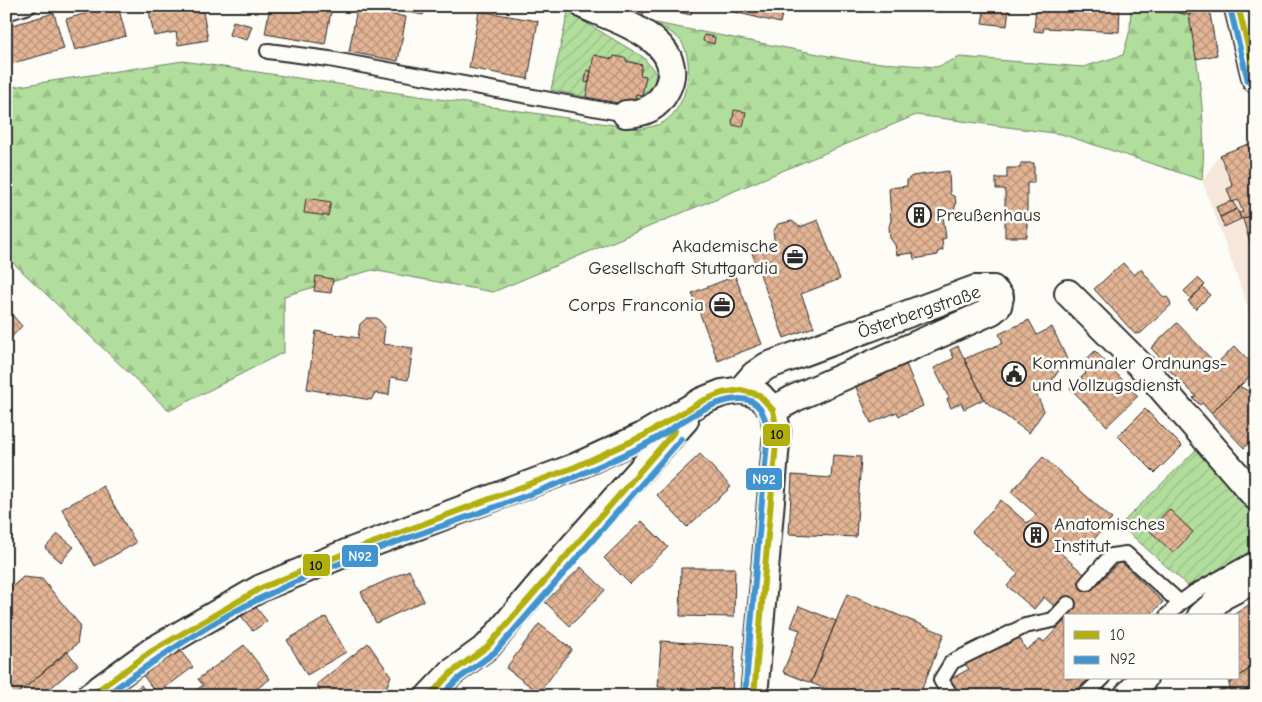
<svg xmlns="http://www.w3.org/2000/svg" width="1262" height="702" font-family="'Comic Neue',sans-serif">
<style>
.built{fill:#f6e7da}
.forest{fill:url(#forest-firs);stroke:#6e8464}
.garden{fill:url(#garden-furrows);stroke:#6e8464}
.building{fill:url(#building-cross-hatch);stroke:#2b2b2b}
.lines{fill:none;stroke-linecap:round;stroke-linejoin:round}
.lane-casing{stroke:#2b2b2b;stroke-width:18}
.street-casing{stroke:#2b2b2b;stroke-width:30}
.secondary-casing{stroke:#2b2b2b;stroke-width:31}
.lane{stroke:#fdfcf7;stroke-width:14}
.street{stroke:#fdfcf7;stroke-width:26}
.secondary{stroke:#fdfcf7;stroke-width:28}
.bus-1-casing{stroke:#fdfcf7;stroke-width:10}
.bus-2-casing{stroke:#fdfcf7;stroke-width:10}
.bus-1{stroke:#b1b00b;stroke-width:6}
.bus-2{stroke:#4194d0;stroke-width:6}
.labels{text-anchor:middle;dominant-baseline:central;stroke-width:5;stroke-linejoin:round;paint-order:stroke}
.poi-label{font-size:19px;fill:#2b2b2b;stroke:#fdfcf7;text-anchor:start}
.street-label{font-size:19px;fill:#2b2b2b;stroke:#fdfcf7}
.line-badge{stroke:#fdfcf7;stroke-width:2}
.badge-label{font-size:14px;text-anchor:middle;font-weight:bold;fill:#fff}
.pale-badge-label{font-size:14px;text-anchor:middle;font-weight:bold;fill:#111}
</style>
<defs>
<pattern id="forest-firs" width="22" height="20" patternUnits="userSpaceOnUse" patternTransform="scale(1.25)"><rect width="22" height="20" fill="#b1de9c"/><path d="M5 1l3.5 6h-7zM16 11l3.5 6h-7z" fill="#98bf87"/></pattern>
<pattern id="garden-furrows" width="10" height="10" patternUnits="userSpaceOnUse" patternTransform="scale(1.25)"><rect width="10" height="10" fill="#b1de9c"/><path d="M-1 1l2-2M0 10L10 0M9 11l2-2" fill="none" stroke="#98bf87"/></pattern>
<pattern id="building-cross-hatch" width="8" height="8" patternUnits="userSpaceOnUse" patternTransform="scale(1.25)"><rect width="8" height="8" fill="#e4b595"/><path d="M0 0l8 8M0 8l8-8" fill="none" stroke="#b9937a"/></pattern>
</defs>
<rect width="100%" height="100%" fill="#fdfcf7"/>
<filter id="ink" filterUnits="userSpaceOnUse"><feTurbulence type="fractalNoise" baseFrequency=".02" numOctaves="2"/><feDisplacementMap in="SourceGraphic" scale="10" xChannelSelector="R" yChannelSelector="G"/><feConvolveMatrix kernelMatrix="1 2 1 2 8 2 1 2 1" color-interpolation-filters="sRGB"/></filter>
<g filter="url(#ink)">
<path class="built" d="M1248 144 1254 159H1256V329L1202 180 1220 155Z"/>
<path class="forest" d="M1131 6H1145L1189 15C1199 69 1207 125 1202 180L1061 134 916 115 493 292 372 270 284 296V352L169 411 6 256V88L183 61 641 129C648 127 658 126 664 122 687 107 696 64 681 41 675 34 663 28 655 23L855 61 937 67 960 57 1083 67 1123 55 1130 30Z"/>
<path class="garden" d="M568 12 643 57 656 73 652 94 634 106 636 94 642 95 646 77 640 75 642 65 614 56 613 59 591 71H587L585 82 589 83 586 97 551 90Z
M1207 439 1256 498V558L1195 592 1120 525Z"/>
<path class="building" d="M112 6H118L126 36 75 50 66 19Z
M148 6H202L208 40 178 45 176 32 154 36Z
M270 6H332L325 44 265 34Z
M403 6H425L423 15 402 11Z
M612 6H645L643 15Z
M664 6H693L691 15 664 9Z
M722 6H784L780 23 722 9Z
M985 6H1009L1007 26 982 23Z
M1036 6H1120L1119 32 1044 28 1043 32 1034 31Z
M1145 6H1191V15H1189Z
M357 8 406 17 398 61 349 52Z
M1209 8 1217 55 1196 59 1189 15 1191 9Z
M479 11 538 21 528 79 469 68Z
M54 13 64 49 6 65V27Z
M233 21 252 26 247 40 229 35Z
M704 35 715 37 714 44 703 41Z
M594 55 613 59 614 56 626 58V61L642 65 640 75 646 76 642 95 636 94 634 106 586 97Z
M587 70 591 71 589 83 585 82Z
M734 110 746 112 743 127 732 125Z
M1248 144 1254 160 1256 159V206L1248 209 1250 216 1241 219 1239 213 1243 212 1238 200 1232 202 1227 189 1233 186 1220 155Z
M1021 163H1034V183H1027V237H1005V189H996V178H1007V168H1020Z
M949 171 950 194 955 197 956 204 953 214 943 216 946 238 942 239 943 250 937 252 938 255 914 259 913 253 897 255 895 245 890 238 889 227 891 220 889 188 907 186V180L912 176Z
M306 198 331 202 328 216 304 213Z
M1232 201 1237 209 1220 217 1216 207Z
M1237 209 1241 219 1224 227 1220 217Z
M1250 216 1253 222 1256 221V251L1253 253 1243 219Z
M818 220 840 279 801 294 814 327 784 338 752 253 775 244 773 232 778 224 792 221 800 227Z
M1123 263 1134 275 1141 269 1164 298 1167 297 1170 301 1171 305 1141 333 1135 334 1094 289Z
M316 276 333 279 331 293 314 291Z
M735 276 762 344 718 361 692 293Z
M1198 278 1205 285 1191 299 1184 291Z
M1203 287 1210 295 1196 309 1188 301Z
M6 308 22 326 6 343Z
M367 318H377L385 327 383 344 413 348 408 380 391 377 389 395 375 393 371 400 307 389 316 331 358 338 360 324Z
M1029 320 1037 335 1052 327 1067 359 1046 389 1036 393 1044 411 1029 433 986 402 964 359 1003 343 999 334Z
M1177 323 1216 364 1235 346 1256 368V371L1211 413 1202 403 1200 405 1193 398 1196 396 1162 363 1164 362 1151 348Z
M958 346 984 399 964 409 961 403 951 408 947 399 949 398 934 368 954 358 950 350Z
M1095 351 1138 396 1107 426 1070 388 1086 373 1079 366Z
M906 364 923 406 899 416 897 412 871 423 855 385Z
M1239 386 1250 392 1251 399 1256 404V445L1251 442 1244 448 1211 413Z
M1145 409 1182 446 1155 473 1118 436Z
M700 454 731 487 687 527 657 495Z
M833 455 861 457 856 537 789 534 792 475 831 478Z
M1043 457 1112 519 1081 554 1062 538 1054 547 1085 575 1082 578 1093 589 1120 561 1163 602 1149 616H1068L1074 610 1062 599 1055 607 1044 597 1034 609 1007 586 1018 574 972 532 1001 500 1027 523 1036 514 1011 492Z
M103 486 136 543 95 566 62 509Z
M1169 509 1193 532 1173 553 1149 530Z
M642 521 668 547 630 584 604 558Z
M58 534 74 547 61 562 45 548Z
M581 567 605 590 570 626 545 602Z
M681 568H735L734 617 680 616Z
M409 570 424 601 376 623 361 592Z
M23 577 42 579 80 625 77 644 15 696H6V592Z
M847 594 944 634 919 696H844L811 683Z
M1256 600V664L1238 677V616H1232Z
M251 601 267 621 253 631 238 612Z
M799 606 836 621 811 683 783 672 800 630 791 627Z
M326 617 346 652 307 675 287 640Z
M1066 619V678H1090L1069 696H959L949 680 969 669 965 664 1018 635 1026 650 1041 639 1044 642Z
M539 624 572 649 539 693 506 668Z
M661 641 735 646 732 692 658 687Z
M368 643 391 676 383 696H321L317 684Z
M244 645 270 679 247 696H189L203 685 198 679Z
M178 648 193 667 157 694 142 674Z
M67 651 78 665 41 696H36L27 686Z
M1256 664V688L1231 693 1229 684Z
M1228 678H1237L1229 684Z
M141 685 149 696H127Z
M1256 688V696H1232L1231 693Z
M1224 690 1225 696H1193Z"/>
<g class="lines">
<defs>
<path id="lane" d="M6 13 29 6
M268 51 329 59 626 114
M1087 583 1111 556 1126 554 1180 603 1167 616
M1180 603 1195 592 1256 558
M951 696 941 680 952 662 1025 626 1053 620 1068 604
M1084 696 1103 678"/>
<path id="street" d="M585 6C616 20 692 42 666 91 657 108 645 113 626 114
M1068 293 1152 377 1256 497
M741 390 754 375 767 366 975 289H993L1000 297 998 306 992 311 795 398 773 410
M1201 616 1223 596 1256 579
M90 696 152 651 261 588 346 553 575 467 643 436 702 401 722 393 741 390 759 395 773 410 777 431 754 696
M429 696 451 673 488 646 552 570 685 420
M1127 696 1144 678"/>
<path id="secondary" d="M1238 6 1256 79"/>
</defs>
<use href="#lane" class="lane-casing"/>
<use href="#street" class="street-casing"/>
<use href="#secondary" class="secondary-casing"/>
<use href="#lane" class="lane"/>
<use href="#street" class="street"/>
<use href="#secondary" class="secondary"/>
<defs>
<path id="bus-1" d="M1238 6 1256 78
M90 696 152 651 261 588 346 553 575 467 643 436 702 401 722 393 741 390 759 395 773 410 777 431 754 696
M429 696 451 673 488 646 675 431"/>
<path id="bus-2" d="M1230 8 1248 81
M105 696C154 660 211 622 265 596 366 547 476 518 579 475 602 465 626 455 648 443 676 428 706 400 739 399 759 398 765 415 768 431L745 695
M441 696 457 680 495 652 681 439"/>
</defs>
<use href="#bus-1" class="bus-1-casing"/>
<use href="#bus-2" class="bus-2-casing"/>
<use href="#bus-1" class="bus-1"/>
<use href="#bus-2" class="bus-2"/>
</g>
</g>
<defs>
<symbol id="building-ring" viewBox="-11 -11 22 22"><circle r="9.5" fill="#fdfcf7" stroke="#2b2b2b" stroke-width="1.5"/><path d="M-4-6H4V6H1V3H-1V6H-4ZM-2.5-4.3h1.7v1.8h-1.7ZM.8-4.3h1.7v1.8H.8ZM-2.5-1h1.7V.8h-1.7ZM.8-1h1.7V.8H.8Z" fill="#2b2b2b"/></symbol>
<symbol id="office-ring" viewBox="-11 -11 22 22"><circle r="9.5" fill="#fdfcf7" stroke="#2b2b2b" stroke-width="1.5"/><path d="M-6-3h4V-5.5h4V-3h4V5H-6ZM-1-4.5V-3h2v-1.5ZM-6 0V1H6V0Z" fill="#2b2b2b"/></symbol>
<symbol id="civic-ring" viewBox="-11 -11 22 22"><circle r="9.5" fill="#fdfcf7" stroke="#2b2b2b" stroke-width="1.5"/><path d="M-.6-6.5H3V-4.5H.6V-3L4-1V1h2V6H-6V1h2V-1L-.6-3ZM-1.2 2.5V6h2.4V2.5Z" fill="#2b2b2b"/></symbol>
</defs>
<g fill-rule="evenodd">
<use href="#building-ring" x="905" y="201" width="28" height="28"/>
<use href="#office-ring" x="781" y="243" width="28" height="28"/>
<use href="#office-ring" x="708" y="291" width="28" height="28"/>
<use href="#civic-ring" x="1000" y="360" width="28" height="28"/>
<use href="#building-ring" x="1022" y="521" width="28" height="28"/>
</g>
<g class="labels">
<g class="poi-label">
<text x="936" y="215">Preußenhaus</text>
<text x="778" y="246" text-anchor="end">Akademische<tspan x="778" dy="22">Gesellschaft Stuttgardia</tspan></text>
<text x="704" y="305" text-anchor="end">Corps Franconia</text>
<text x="1032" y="363">Kommunaler Ordnungs-<tspan x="1032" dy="22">und Vollzugsdienst</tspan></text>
<text x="1054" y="524">Anatomisches<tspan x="1054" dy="22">Institut</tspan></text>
</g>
<g class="street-label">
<text transform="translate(919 312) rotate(-19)">Österbergstraße</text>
</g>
</g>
<g class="line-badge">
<rect x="762" y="423" width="29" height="24" rx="5" fill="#b1b00b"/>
<rect x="745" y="467" width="38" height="24" rx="5" fill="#4194d0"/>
<rect x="341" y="544" width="38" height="24" rx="5" fill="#4194d0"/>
<rect x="302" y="553" width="29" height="24" rx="5" fill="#b1b00b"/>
</g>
<g class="badge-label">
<text x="764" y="484">N92</text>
<text x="360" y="561">N92</text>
</g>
<g class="pale-badge-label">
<text x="777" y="439">10</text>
<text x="316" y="570">10</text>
</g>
<rect width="1262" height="702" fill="none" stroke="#fdfcf7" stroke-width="25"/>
<rect x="12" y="12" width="1237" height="677" fill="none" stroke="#2b2b2b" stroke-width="2" filter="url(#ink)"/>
<rect x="1064" y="614" width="175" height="65" fill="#fdfcf7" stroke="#a9a8a5"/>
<rect x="1074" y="631" width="25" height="8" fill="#b1b00b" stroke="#a9a8a5"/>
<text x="1110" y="640" font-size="15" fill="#2b2b2b">10</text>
<rect x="1074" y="656" width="25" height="8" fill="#4194d0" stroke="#a9a8a5"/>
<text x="1110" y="664" font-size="15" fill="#2b2b2b">N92</text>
</svg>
